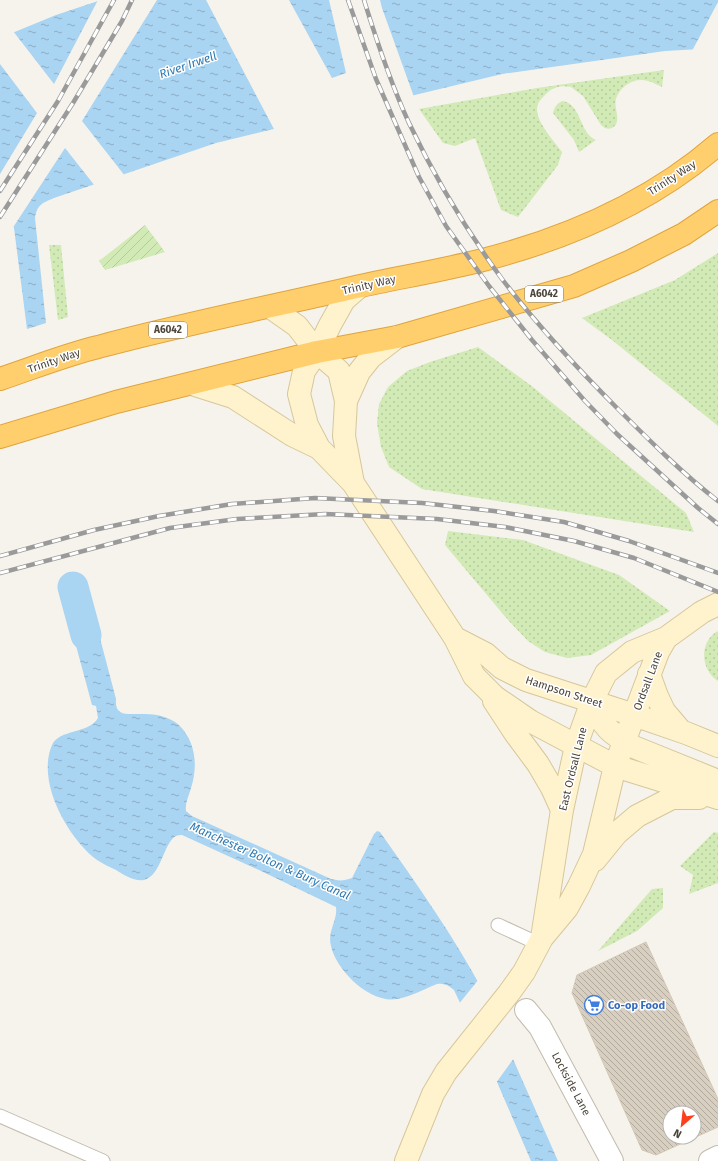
<svg xmlns="http://www.w3.org/2000/svg" width="718" height="1161" font-family="'Fira Sans',sans-serif">
<style>
.grass{fill:url(#grass-dots)}
.garden{fill:url(#garden-furrows)}
.water{fill:url(#water-ripples)}
.pier{fill:#f6f3ec}
.lines{fill:none;stroke-linecap:round;stroke-linejoin:round}
.canal{stroke:#a9d4f2;stroke-width:31}
.building{fill:url(#building-back-hatch);stroke:#d3c7b4;fill-rule:evenodd}
.lane-casing{stroke:#c2bbae;stroke-width:15}
.street-casing{stroke:#c2bbae;stroke-width:24}
.secondary-casing{stroke:#d6c79b;stroke-width:24}
.highway-casing{stroke:#e0a43c;stroke-width:24}
.lane{stroke:#fff;stroke-width:13}
.street{stroke:#fff;stroke-width:22}
.secondary{stroke:#fff3cd;stroke-width:22}
.highway{stroke:#ffcf6e;stroke-width:22}
.rail-casing{stroke:#9a9a9a;stroke-width:4.5}
.rail{stroke:#fff;stroke-width:3;stroke-dasharray:9;stroke-linecap:butt}
.labels{text-anchor:middle;dominant-baseline:central;stroke-width:3;stroke-linejoin:round;paint-order:stroke}
.shield{fill:#fff;stroke:#817c74;stroke-width:1}
.shield-label{font-size:10px;font-weight:bold;fill:#4b4439}
.street-label{font-size:11px;fill:#4b4439;stroke:#fff}
.shop-label{font-size:11px;font-weight:bold;fill:#366cbe;stroke:#fff;text-anchor:start}
.water-label{font-size:12px;font-style:italic;fill:#2e7ab2;stroke:#fff}
</style>
<defs>
<pattern id="grass-dots" width="8" height="8" patternUnits="userSpaceOnUse"><rect width="8" height="8" fill="#d2eab5"/><path d="M2 2h.1M6 6h.1" fill="none" stroke="#b6ca9c" stroke-width="1.8" stroke-linecap="round"/></pattern>
<pattern id="garden-furrows" width="10" height="10" patternUnits="userSpaceOnUse"><rect width="10" height="10" fill="#d2eab5"/><path d="M-1 1l2-2M0 10L10 0M9 11l2-2" fill="none" stroke="#b6ca9c"/></pattern>
<pattern id="water-ripples" width="26" height="14" patternUnits="userSpaceOnUse"><rect width="26" height="14" fill="#a9d4f2"/><path d="M2 4q2-2 4 0t4 0M15 11q2-2 4 0t4 0" fill="none" stroke="#8caec5"/></pattern>
<pattern id="building-back-hatch" width="6" height="6" patternUnits="userSpaceOnUse"><rect width="6" height="6" fill="#d8cfc1"/><path d="M-1 5l2 2M0 0l6 6M5-1l2 2" fill="none" stroke="#b1aa9e"/></pattern>
</defs>
<rect width="100%" height="100%" fill="#f6f3ec"/>
<path class="grass" d="M664 70 662 87C657 85 653 82 648 81 634 77 620 86 616 99 613 108 623 122 612 128 608 130 604 128 601 125L583 96 571 87C561 85 553 87 546 94 543 97 539 101 538 104 532 118 554 141 562 152L558 165 518 217 501 210 475 138 455 146 443 143 419 109 537 88Z
M563 101C582 105 579 133 596 140L579 152 574 140 553 113C555 106 557 103 563 101Z
M61 245 68 317 58 320 49 245Z
M718 253V426L612 340 582 318 675 280Z
M478 347 533 387 686 513 694 532 422 489 389 467 381 447 377 423 379 404 388 387 407 371 430 362Z
M448 531 523 540 619 575 670 611 591 655 567 658 545 652 528 641 508 620 445 545Z
M718 631V681C700 670 699 641 718 631Z
M714 832 718 833V883L689 894 693 875 680 866Z
M663 888V908L637 931 598 951 652 889Z"/>
<path class="garden" d="M145 225 165 252 105 270 99 261Z"/>
<path class="water" d="M101 0H718V48L665 51 502 74 216 143 54 198C42 203 37 205 35 218L46 323 27 329 14 228 11 221 0 216V38L56 15Z
M86 585 116 699C114 719 132 713 145 714 156 714 170 717 179 725 196 742 198 766 191 788 189 796 185 802 186 811L192 816 331 879C339 881 344 881 352 878L374 834 377 831 380 832C416 883 453 935 483 991L558 1161H531L497 1082 454 990C448 985 444 983 437 984 424 989 410 997 397 999 370 1004 336 970 331 946 327 931 338 920 336 907L261 871 182 835C180 835 178 835 176 836 163 843 162 875 144 880 135 882 124 875 116 870 110 867 103 864 97 860 68 838 36 782 52 745 59 729 89 734 98 718L96 706 92 705 61 590 74 594Z"/>
<path class="pier" d="M98 0H157L82 121 125 176 95 186 65 148 12 229 9 222 5 218H0V174L37 113 0 64V36L13 31 54 84Z
M206 0H289L332 78 346 73 329 0H380L382 8 414 97 275 131Z
M718 2V50L692 51Z
M479 979 514 1058 496 1083 458 1005Z"/>
<g class="lines">
<path class="canal" d="M73 587 86 635"/>
</g>
<path class="building" d="M646 942 718 1099V1127L656 1155 642 1150 572 993 577 975ZM670 1113H694V1137H670Z"/>
<g class="lines">
<defs>
<path id="lane" d="M498 925 539 944
M0 1116 103 1161"/>
<path id="street" d="M526 1010 540 1027 612 1161
M710 1161 718 1157"/>
<path id="secondary" d="M359 287 344 300 330 325 317 352 304 371 299 394 307 425 319 448 353 483 455 638 474 676 495 697 530 721 615 766 718 798
M270 307 297 326 317 352 339 371 346 401 344 436 353 483
M192 384 233 397 292 435 319 448
M346 401 359 372 371 357 397 337
M455 638 486 654 502 668 526 680 634 715 686 733 718 746
M649 674 657 696 664 711 681 731
M494 701 515 733 538 764 552 788 562 810
M592 701C601 726 611 734 634 747L718 781
M595 860 617 833 637 816 672 798H699
M542 938 562 810 576 746 592 701 606 673 632 652 666 638
M406 1161 433 1094 446 1072 509 993 524 972 542 938 567 908 579 886 594 854 615 766 658 652 666 638 702 612 718 604"/>
<path id="highway" d="M0 379C33 368 65 355 98 347 183 324 270 307 356 287 397 278 438 271 479 261 566 239 650 203 718 144
M0 437 116 402 317 352 397 337 574 286 631 261 684 234 718 211"/>
</defs>
<use href="#lane" class="lane-casing"/>
<use href="#street" class="street-casing"/>
<use href="#secondary" class="secondary-casing"/>
<use href="#highway" class="highway-casing"/>
<use href="#lane" class="lane"/>
<use href="#street" class="street"/>
<use href="#secondary" class="secondary"/>
<use href="#highway" class="highway"/>
<defs>
<path id="rail" d="M348 0 376 79 419 177 446 226 489 286 532 340 585 401 617 434 698 508 718 524
M364 0C377 42 391 84 409 123 435 178 467 231 502 279 537 325 576 367 617 408 649 440 682 473 718 501
M0 191 58 101 114 0
M0 217 73 103 122 21 132 0
M0 556 94 530 159 516 232 504 315 498 422 503 494 511 564 522 629 541 718 573
M0 573 170 528 237 519 325 514 437 519 505 527 574 541 634 558 718 592"/>
</defs>
<use href="#rail" class="rail-casing"/>
<use href="#rail" class="rail"/>
</g>
<defs>
<symbol id="supermarket-ring" viewBox="-11 -11 22 22"><circle r="9.5" fill="#fff" stroke="#3f7fe0" stroke-width="1.5"/><path d="M-6-5.5h2.5l.6 2H6L4.5 2H-2.5L-4.4-4H-6ZM-1.5 3.2a1.3 1.3 0 1 0 .1 0ZM3 3.2a1.3 1.3 0 1 0 .1 0Z" fill="#3f7fe0"/></symbol>
</defs>
<g fill-rule="evenodd">
<use href="#supermarket-ring" x="583" y="994" width="22" height="22"/>
</g>
<g class="labels">
<g class="shield">
<rect x="525" y="286" width="38" height="16" rx="3"/>
<rect x="149" y="322" width="38" height="16" rx="3"/>
</g>
<g class="shield-label">
<text x="544" y="294">A6042</text>
<text x="168" y="330">A6042</text>
</g>
<g class="street-label">
<text transform="translate(672 178) rotate(-33)">Trinity Way</text>
<text transform="translate(369 285) rotate(-13)">Trinity Way</text>
<text transform="translate(54 361) rotate(-19)">Trinity Way</text>
<text transform="translate(648 681) rotate(-69)">Ordsall Lane</text>
<text transform="translate(564 692) rotate(18)">Hampson Street</text>
<text transform="translate(573 769) rotate(-76)">East Ordsall Lane</text>
<text transform="translate(571 1084) rotate(62)">Lockside Lane</text>
</g>
<g class="shop-label">
<text x="608" y="1005">Co-op Food</text>
</g>
<g class="water-label">
<text transform="translate(188 65) rotate(-19)">River Irwell</text>
<text transform="translate(270 861) rotate(24)">Manchester Bolton &amp; Bury Canal</text>
</g>
</g>
<g transform="translate(682 1125) rotate(208)"><circle r="19" fill="#ffffff" stroke="#b7b4b0"/>
<path d="M0-3L7 15L0 10L-7 15Z" fill="#fc3f1d"/>
<text y="-6" font-size="11" font-weight="bold" text-anchor="middle" fill="#4b4439">N</text>
</g>
</svg>
